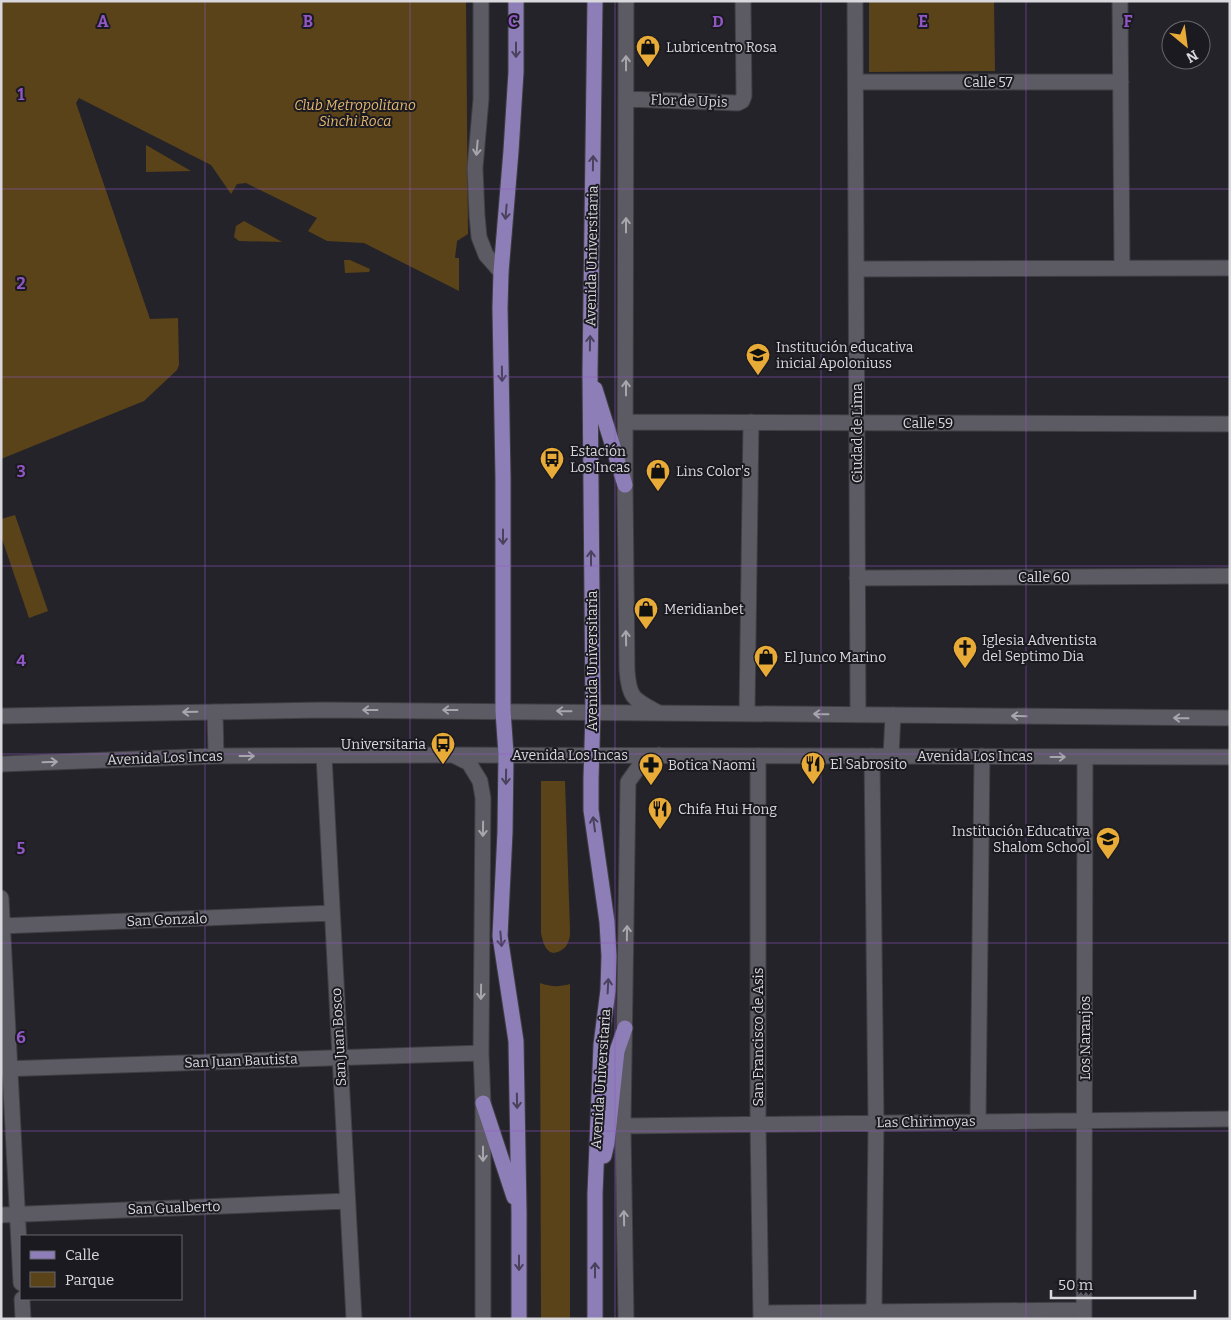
<svg xmlns="http://www.w3.org/2000/svg" width="1231" height="1320" font-family="Bitter,serif">
<style>
.green{fill:#5a4319}
.lines{fill:none;stroke-linecap:round;stroke-linejoin:round}
.street-casing{stroke:#3f3e43;stroke-width:17}
.secondary-casing{stroke:#3f3e43;stroke-width:17}
.primary-casing{stroke:#3f3e43;stroke-width:17}
.street{stroke:#5c5a62;stroke-width:15}
.secondary{stroke:#5c5a62;stroke-width:15}
.primary{stroke:#8e7eb8;stroke-width:15}
.oneway{stroke:#49425d}
.oneway2{stroke:#a7a6ac}
.grid{fill:none;stroke:#9257c6;stroke-width:1;stroke-opacity:0.55}
.labels{text-anchor:middle;dominant-baseline:central;stroke-width:4;stroke-linejoin:round;paint-order:stroke}
.poi-label{font-size:14px;fill:#d9d8dd;stroke:#1b1a21;text-anchor:start}
.street-label{font-size:14px;fill:#d9d8dd;stroke:#1b1a21}
.park-label{font-size:14px;font-style:italic;fill:#e4b76e;stroke:#1b1a21}
.grid-label{font-size:16px;text-anchor:middle;font-weight:bold;fill:#9257c6;stroke:#1b1a21;stroke-width:4;stroke-linejoin:round;paint-order:stroke}
</style>
<rect width="100%" height="100%" fill="#25232a"/>
<path class="green" d="M1 1H466L468 234 457 241 455 258H459V291L364 243 327 241 308 231 317 218 246 183 237 184 231 194 211 165 79 98 76 103 150 319 178 318 179 365 177 370 144 401 1 459Z
M869 1H994L995 71 869 72Z
M146 145 191 171 146 172Z
M244 221 282 242 239 241 234 237 236 226Z
M344 260H350L370 269 369 272 345 273Z
M15 515 48 611 29 618 1 536V519Z
M541 781H565L570 930C570 934 570 939 568 942 567 946 564 949 560 951 547 958 543 943 541 933Z
M540 983C551 987 559 987 570 984V1319H541Z"/>
<g class="lines">
<defs>
<path id="street" d="M481 1V99L475 168 477 215 479 237 486 255 501 272
M626 1 625 485 627 670C629 698 633 699 657 712
M855 1 858 714
M1120 1 1122 268
M856 82H1121
M626 99 738 103 742 101 744 96 743 1
M856 269 1230 268
M626 422 1230 424
M857 578 1230 576
M747 713 751 422
M453 755 469 763 480 781 483 798 481 1053 483 1103V1319
M324 756 354 1319
M758 756V1124L761 1319
M872 756 876 1123 874 1312
M1 898 21 1283
M1 926 332 913
M1 1069 481 1053
M978 1122 982 756
M623 1126 1230 1119
M1 1215 347 1201
M22 1299 23 1319
M761 1313 1084 1310
M626 1319 623 1126 628 782 643 761 659 755
M1084 1319 1085 757"/>
<path id="secondary" d="M215 712 216 756
M1 716 323 710 1230 718
M891 756 893 715
M1 764 216 756 453 755 1230 757"/>
<path id="primary" d="M516 1V72L511 151 501 272 500 308 503 478V711L506 754 505 832 500 936 516 1041 519 1212V1319
M595 389 625 485
M483 1103 514 1197
M604 1156 607 1143 617 1051 625 1028
M595 1319V1194L601 1045 608 990 609 956 607 922 591 810V779L593 712 590 373 595 1"/>
</defs>
<use href="#street" class="street-casing"/>
<use href="#secondary" class="secondary-casing"/>
<use href="#primary" class="primary-casing"/>
<use href="#street" class="street"/>
<use href="#secondary" class="secondary"/>
<use href="#primary" class="primary"/>
</g>
<defs><path id="oneway-shaft" d="M-6 0H5M1.5-3L5.5 0L1.5 3" fill="none" stroke-width="1.6" stroke-linecap="round" stroke-linejoin="round" transform="scale(1.25)"/></defs>
<g class="oneway">
<use href="#oneway-shaft" transform="translate(516 50) rotate(90)"/>
<use href="#oneway-shaft" transform="translate(593 163) rotate(-89)"/>
<use href="#oneway-shaft" transform="translate(506 212) rotate(95)"/>
<use href="#oneway-shaft" transform="translate(590 343) rotate(-89)"/>
<use href="#oneway-shaft" transform="translate(502 374) rotate(89)"/>
<use href="#oneway-shaft" transform="translate(503 537) rotate(90)"/>
<use href="#oneway-shaft" transform="translate(591 558) rotate(-90)"/>
<use href="#oneway-shaft" transform="translate(506 777) rotate(91)"/>
<use href="#oneway-shaft" transform="translate(594 824) rotate(-98)"/>
<use href="#oneway-shaft" transform="translate(501 939) rotate(85)"/>
<use href="#oneway-shaft" transform="translate(608 986) rotate(-87)"/>
<use href="#oneway-shaft" transform="translate(517 1101) rotate(89)"/>
<use href="#oneway-shaft" transform="translate(519 1263) rotate(90)"/>
<use href="#oneway-shaft" transform="translate(595 1270) rotate(-90)"/>
</g>
<g class="oneway2">
<use href="#oneway-shaft" transform="translate(626 63) rotate(-90)"/>
<use href="#oneway-shaft" transform="translate(477 148) rotate(95)"/>
<use href="#oneway-shaft" transform="translate(626 225) rotate(-90)"/>
<use href="#oneway-shaft" transform="translate(626 388) rotate(-90)"/>
<use href="#oneway-shaft" transform="translate(626 638) rotate(-91)"/>
<use href="#oneway-shaft" transform="translate(370 710) rotate(-180)"/>
<use href="#oneway-shaft" transform="translate(450 710) rotate(-180)"/>
<use href="#oneway-shaft" transform="translate(564 711) rotate(-179)"/>
<use href="#oneway-shaft" transform="translate(190 712) rotate(179)"/>
<use href="#oneway-shaft" transform="translate(821 714) rotate(-179)"/>
<use href="#oneway-shaft" transform="translate(1019 716) rotate(-179)"/>
<use href="#oneway-shaft" transform="translate(1181 718) rotate(-179)"/>
<use href="#oneway-shaft" transform="translate(247 756)"/>
<use href="#oneway-shaft" transform="translate(1058 757)"/>
<use href="#oneway-shaft" transform="translate(50 762) rotate(-2)"/>
<use href="#oneway-shaft" transform="translate(483 829) rotate(91)"/>
<use href="#oneway-shaft" transform="translate(627 933) rotate(-89)"/>
<use href="#oneway-shaft" transform="translate(481 992) rotate(91)"/>
<use href="#oneway-shaft" transform="translate(483 1154) rotate(90)"/>
<use href="#oneway-shaft" transform="translate(624 1218) rotate(-91)"/>
</g>
<path class="grid" d="M205 1V1319M410 1V1319M615 1V1319M821 1V1319M1026 1V1319M1 189H1230M1 377H1230M1 566H1230M1 754H1230M1 943H1230M1 1131H1230"/>
<defs>
<symbol id="shop-pin" viewBox="-11 -11 22 30"><path d="M0 17L-7.5 6A9.5 9.5 0 1 1 7.5 6Z" fill="#e8ab37" stroke="#1b1a21"/><path d="M-5-2.5h2.3a2.7 3.5 0 0 1 5.4 0H5L5.5 6h-11ZM-1.5-2.5h3a1.5 2.3 0 0 0-3 0Z" fill="#111"/></symbol>
<symbol id="school-pin" viewBox="-11 -11 22 30"><path d="M0 17L-7.5 6A9.5 9.5 0 1 1 7.5 6Z" fill="#e8ab37" stroke="#1b1a21"/><path d="M0-5L7-2L0 1L-7-2ZM-4 1L0 2.5L4 1V4Q0 6-4 4Z" fill="#111"/></symbol>
<symbol id="bus-pin" viewBox="-11 -11 22 30"><path d="M0 17L-7.5 6A9.5 9.5 0 1 1 7.5 6Z" fill="#e8ab37" stroke="#1b1a21"/><path d="M-5-6H5V4H4V6H2V4H-2V6H-4V4H-5ZM-3.5-4V0h7V-4ZM-3.5 1.2v1.5H-2V1.2ZM2 1.2v1.5H3.5V1.2Z" fill="#111"/></symbol>
<symbol id="church-pin" viewBox="-11 -11 22 30"><path d="M0 17L-7.5 6A9.5 9.5 0 1 1 7.5 6Z" fill="#e8ab37" stroke="#1b1a21"/><path d="M-1.2-6h2.4v3.5h3.3v2.4h-3.3V6h-2.4V-.1h-3.3v-2.4h3.3Z" fill="#111"/></symbol>
<symbol id="restaurant-pin" viewBox="-11 -11 22 30"><path d="M0 17L-7.5 6A9.5 9.5 0 1 1 7.5 6Z" fill="#e8ab37" stroke="#1b1a21"/><path d="M-5-6h1v4h1v-4h1v4h1v-4h1v5L-1.5 .5V6h-2V.5L-5-1ZM5-6V6H3V1.5H1.5Q1.5-4 5-6Z" fill="#111"/></symbol>
<symbol id="pharmacy-pin" viewBox="-11 -11 22 30"><path d="M0 17L-7.5 6A9.5 9.5 0 1 1 7.5 6Z" fill="#e8ab37" stroke="#1b1a21"/><path d="M-2-6h4v4h4v4h-4v4h-4v-4h-4v-4h4Z" fill="#111"/></symbol>
</defs>
<g fill-rule="evenodd">
<use href="#shop-pin" x="634" y="33" width="28" height="38"/>
<use href="#school-pin" x="744" y="341" width="28" height="38"/>
<use href="#bus-pin" x="538" y="445" width="28" height="38"/>
<use href="#shop-pin" x="644" y="457" width="28" height="38"/>
<use href="#shop-pin" x="632" y="595" width="28" height="38"/>
<use href="#church-pin" x="951" y="634" width="28" height="38"/>
<use href="#shop-pin" x="752" y="643" width="28" height="38"/>
<use href="#bus-pin" x="429" y="730" width="28" height="38"/>
<use href="#restaurant-pin" x="799" y="750" width="28" height="38"/>
<use href="#pharmacy-pin" x="637" y="751" width="28" height="38"/>
<use href="#restaurant-pin" x="646" y="795" width="28" height="38"/>
<use href="#school-pin" x="1094" y="825" width="28" height="38"/>
</g>
<g class="labels">
<g class="poi-label">
<text x="666" y="47">Lubricentro Rosa</text>
<text x="776" y="347">Institución educativa<tspan x="776" dy="16">inicial Apoloniuss</tspan></text>
<text x="570" y="451">Estación<tspan x="570" dy="16">Los Incas</tspan></text>
<text x="676" y="471">Lins Color's</text>
<text x="664" y="609">Meridianbet</text>
<text x="982" y="640">Iglesia Adventista<tspan x="982" dy="16">del Septimo Dia</tspan></text>
<text x="784" y="657">El Junco Marino</text>
<text x="426" y="744" text-anchor="end">Universitaria</text>
<text x="830" y="764">El Sabrosito</text>
<text x="668" y="765">Botica Naomi</text>
<text x="678" y="809">Chifa Hui Hong</text>
<text x="1090" y="831" text-anchor="end">Institución Educativa<tspan x="1090" dy="16">Shalom School</tspan></text>
</g>
<g class="street-label">
<text x="988" y="82">Calle 57</text>
<text transform="translate(689 101) rotate(2)">Flor de Upis</text>
<text transform="translate(592 256) rotate(-89)">Avenida Universitaria</text>
<text x="928" y="423">Calle 59</text>
<text transform="translate(857 433) rotate(-90)">Ciudad de Lima</text>
<text x="1044" y="577">Calle 60</text>
<text transform="translate(592 661) rotate(-90)">Avenida Universitaria</text>
<text x="570" y="755">Avenida Los Incas</text>
<text x="975" y="756">Avenida Los Incas</text>
<text transform="translate(165 758) rotate(-2)">Avenida Los Incas</text>
<text transform="translate(167 920) rotate(-2)">San Gonzalo</text>
<text transform="translate(339 1037) rotate(-93)">San Juan Bosco</text>
<text transform="translate(758 1037) rotate(-90)">San Francisco de Asis</text>
<text transform="translate(1085 1038) rotate(-90)">Los Naranjos</text>
<text transform="translate(241 1061) rotate(-2)">San Juan Bautista</text>
<text transform="translate(601 1079) rotate(-86)">Avenida Universitaria</text>
<text transform="translate(926 1122) rotate(-1)">Las Chirimoyas</text>
<text transform="translate(174 1208) rotate(-2)">San Gualberto</text>
</g>
<g class="park-label">
<text x="355" y="105">Club Metropolitano<tspan x="355" dy="16">Sinchi Roca</tspan></text>
</g>
</g>
<g class="grid-label">
<text x="103" y="27">A</text>
<text x="308" y="27">B</text>
<text x="513" y="27">C</text>
<text x="718" y="27">D</text>
<text x="923" y="27">E</text>
<text x="1128" y="27">F</text>
<text x="21" y="100">1</text>
<text x="21" y="289">2</text>
<text x="21" y="477">3</text>
<text x="21" y="666">4</text>
<text x="21" y="854">5</text>
<text x="21" y="1043">6</text>
</g>
<rect width="1231" height="1320" fill="none" stroke="#d9d8dd" stroke-width="5"/>
<rect x="20" y="1235" width="162" height="65" fill="#1b1a21" stroke="#67666c"/>
<rect x="30" y="1251" width="25" height="8" fill="#8e7eb8" stroke="#67666c"/>
<text x="65" y="1260" font-size="15" fill="#d9d8dd">Calle</text>
<rect x="30" y="1272" width="25" height="15" fill="#5a4319" stroke="#67666c"/>
<text x="65" y="1285" font-size="15" fill="#d9d8dd">Parque</text>
<g transform="translate(1186 45) rotate(151)"><circle r="24" fill="#1b1a21" stroke="#67666c"/>
<path d="M0-4L9 19L0 12L-9 19Z" fill="#e8ab37"/>
<text y="-8" font-size="14" font-weight="bold" text-anchor="middle" fill="#d9d8dd">N</text>
</g>
<path d="M1051 1290v8h144v-8" fill="none" stroke="#d9d8dd" stroke-width="2.5"/>
<text x="1058" y="1290" font-size="15" fill="#d9d8dd" stroke="#1b1a21" stroke-width="4" paint-order="stroke">50 m</text>
</svg>
